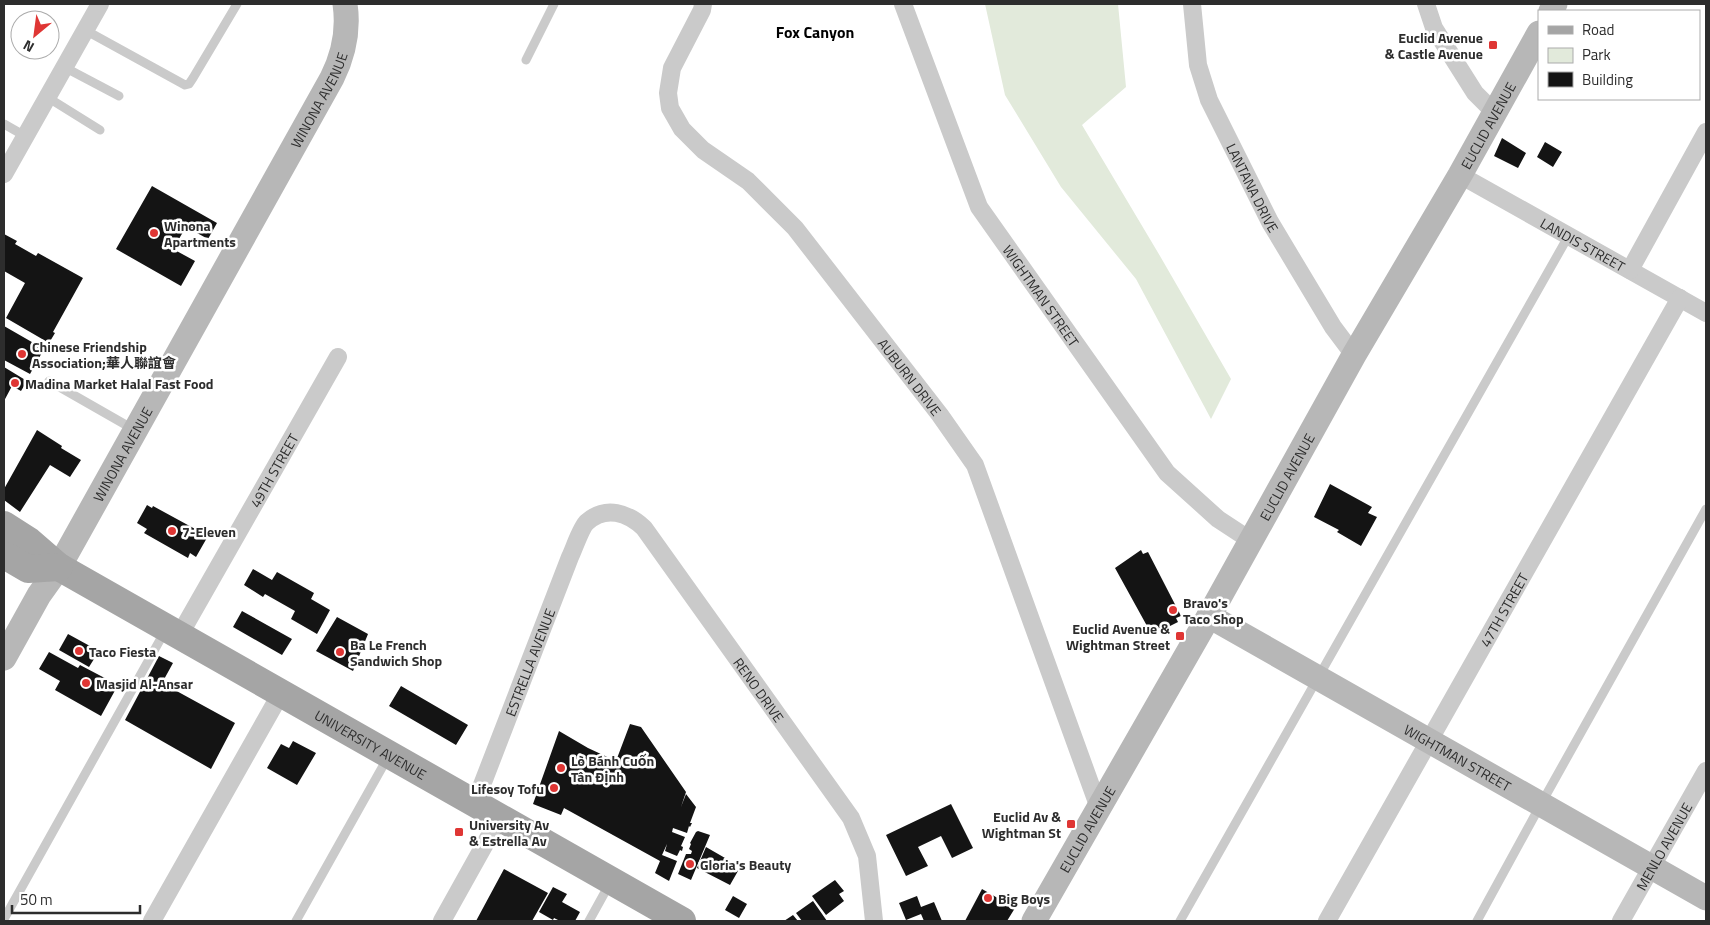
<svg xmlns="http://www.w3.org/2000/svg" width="1710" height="925" font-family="'Titillium Web','Noto Sans SC',sans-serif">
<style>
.green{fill:#e2eadb}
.building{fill:#141414}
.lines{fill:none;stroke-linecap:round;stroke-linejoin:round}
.lane{stroke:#cacaca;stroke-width:9}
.street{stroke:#cacaca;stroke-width:18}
.secondary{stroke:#b7b7b7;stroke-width:25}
.primary{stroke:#a5a5a5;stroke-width:28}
.poi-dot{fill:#df3634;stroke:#fff;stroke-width:2}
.labels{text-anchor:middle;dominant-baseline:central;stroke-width:5;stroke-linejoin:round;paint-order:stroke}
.poi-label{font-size:14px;font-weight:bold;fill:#2d2d2d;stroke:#fff;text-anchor:start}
.street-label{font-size:14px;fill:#2d2d2d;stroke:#fff}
.quarter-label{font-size:16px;font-weight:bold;fill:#000;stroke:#fff}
</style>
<rect width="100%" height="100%" fill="#fff"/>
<path class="green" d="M985 4H1118L1126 87 1082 125 1160 256 1231 379 1211 419 1136 279 1061 187 1005 95Z"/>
<path class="building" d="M1502 138 1526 153 1518 168 1494 156Z
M1545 142 1562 152 1553 167 1537 157Z
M152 186 217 223 208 239 186 227 173 249 195 261 181 286 116 249Z
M4 234 17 241 15 244 36 256 38 253 83 278 53 332 55 333 49 343 6 318 25 283 4 271Z
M4 326 44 349 30 374 4 360Z
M4 367 27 381 21 391 12 386 4 401Z
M37 430 62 446 61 448 81 460 70 477 50 465 20 512 4 500V489Z
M1330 484 1372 507 1368 513 1377 517 1361 546 1337 532 1339 530 1314 517Z
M147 505 152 508 153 506 208 536 196 557 190 553 188 558 144 533 147 529 137 523Z
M1141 550 1143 554 1148 552 1181 616 1176 618 1178 622 1152 635 1115 568Z
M253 569 272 580 277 572 314 593 311 599 330 610 317 634 291 619 295 611 265 594 263 597 244 585Z
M242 611 292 639 282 655 233 627Z
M337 617 368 634 353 671 316 651Z
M68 634 99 651 89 667 59 650Z
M49 652 78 668 80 665 118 685 101 716 55 690 60 681 39 669Z
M159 656 173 663 162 683 235 723 211 769 125 720Z
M401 686 468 725 456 745 389 706Z
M630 724 641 727 686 792 681 807 686 794 696 807 690 823H692L690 827 689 826 687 833 673 828 672 832 685 837 681 846 683 847 682 851 680 850 677 856 665 851 667 844 662 855 677 861 669 881 655 873 660 861 564 808 561 815 533 804 559 731 588 748 616 761Z
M293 741 316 753 297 785 267 768 281 744 289 748Z
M951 804 973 848 952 858 941 836 918 847 928 866 906 876 886 835Z
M698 831 710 835 691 880 678 874 686 854H691L692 851 689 849 691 844 690 843 696 832Z
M706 847 732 862 738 871 730 885 697 868Z
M504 869 548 893 532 921H476Z
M835 880 844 891 839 894 844 901 826 915 812 896Z
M553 887 567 894 562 902 580 912 575 921H560L554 918 553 920 539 912Z
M982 889 1015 908 1007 921H965Z
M733 896 747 904 739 918 725 910Z
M917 896 921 907 934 902 942 921H924L921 914 906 920 899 903Z
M813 901 827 921H802L796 913Z
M793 915 798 921H784Z"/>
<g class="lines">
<path class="lane" d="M85 30 185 85 189 84 193 78 237 4
M526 60 554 4
M64 67 119 96
M47 97 100 130
M4 124 25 136
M49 381 133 429
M4 919 165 631
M296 921 388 757
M589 921 610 883
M1180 921 1569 235
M1477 921 1541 804 1706 509"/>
<g class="street">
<path id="s1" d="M703 4 702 10 672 68 668 93 670 108 682 129 703 150 748 181 795 228 940 415 975 465 1099 808"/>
<path id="s2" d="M903 4 979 207 1167 473 1218 519 1250 540"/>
<path id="s3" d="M1192 4 1198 65 1209 100 1270 222 1333 327 1354 355"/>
<path d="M1426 4 1434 28 1475 93 1494 112"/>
<path d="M4 174 100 4"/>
<path id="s4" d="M1460 175 1706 313"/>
<path d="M1630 270 1706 132"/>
<path id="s5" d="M179 636 338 357"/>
<path id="s6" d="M475 803 570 557C574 549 581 527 587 522 606 505 628 513 644 528L851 818 867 856 874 921"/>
<path d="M152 921 281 693"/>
<path d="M442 921 500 817"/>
<path id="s7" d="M1327 921 1680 298"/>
<path id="s8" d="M1621 921 1706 771"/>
</g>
<g class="secondary">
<path d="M1551 11 1555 4"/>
<path id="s9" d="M1209 616 1706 898"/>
<path id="s10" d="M4 658 39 595 59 567 332 78C344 54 349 31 345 4"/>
<path id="s11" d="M1034 921 1209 616 1354 355 1460 175 1539 33"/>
</g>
<g class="primary">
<path id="s12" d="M4 525 29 541 59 567 682 921"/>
<path d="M4 555 28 569 59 567"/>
</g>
</g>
<g class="poi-dot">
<rect x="1488" y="40" width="10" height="10" rx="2.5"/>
<circle cx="154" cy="233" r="5"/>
<circle cx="22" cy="354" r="5"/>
<circle cx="15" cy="383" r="5"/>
<circle cx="172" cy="531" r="5"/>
<circle cx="1173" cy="610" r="5"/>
<rect x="1175" y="631" width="10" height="10" rx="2.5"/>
<circle cx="79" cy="651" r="5"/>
<circle cx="340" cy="652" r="5"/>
<circle cx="86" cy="683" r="5"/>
<circle cx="561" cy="768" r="5"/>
<circle cx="554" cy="788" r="5"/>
<rect x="1066" y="819" width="10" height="10" rx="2.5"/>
<rect x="454" y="827" width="10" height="10" rx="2.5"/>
<circle cx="690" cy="864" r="5"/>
<circle cx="988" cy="898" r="5"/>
</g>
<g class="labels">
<g class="poi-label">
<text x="1483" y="37" text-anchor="end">Euclid Avenue<tspan x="1483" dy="16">&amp; Castle Avenue</tspan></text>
<text x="164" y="225">Winona<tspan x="164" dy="16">Apartments</tspan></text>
<text x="32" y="346">Chinese Friendship<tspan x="32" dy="16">Association;華人聯誼會</tspan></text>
<text x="25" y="383">Madina Market Halal Fast Food</text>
<text x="182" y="531">7-Eleven</text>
<text x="1183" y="602">Bravo's<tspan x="1183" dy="16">Taco Shop</tspan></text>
<text x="1170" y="628" text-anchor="end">Euclid Avenue &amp;<tspan x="1170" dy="16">Wightman Street</tspan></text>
<text x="350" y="644">Ba Le French<tspan x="350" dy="16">Sandwich Shop</tspan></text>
<text x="89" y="651">Taco Fiesta</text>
<text x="96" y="683">Masjid Al-Ansar</text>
<text x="571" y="760">Lò Bánh Cuốn<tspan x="571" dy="16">Tân Định</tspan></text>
<text x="544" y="788" text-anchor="end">Lifesoy Tofu</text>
<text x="1061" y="816" text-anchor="end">Euclid Av &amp;<tspan x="1061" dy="16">Wightman St</tspan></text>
<text x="469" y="824">University Av<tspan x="469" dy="16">&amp; Estrella Av</tspan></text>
<text x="700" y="864">Gloria's Beauty</text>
<text x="998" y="898">Big Boys</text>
</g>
<g class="street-label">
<text stroke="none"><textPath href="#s10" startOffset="641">WINONA AVENUE</textPath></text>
<text stroke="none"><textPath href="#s11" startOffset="916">EUCLID AVENUE</textPath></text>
<text stroke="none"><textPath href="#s3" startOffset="196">LANTANA DRIVE</textPath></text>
<text stroke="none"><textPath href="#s4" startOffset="141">LANDIS STREET</textPath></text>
<text stroke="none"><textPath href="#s2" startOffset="325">WIGHTMAN STREET</textPath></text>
<text stroke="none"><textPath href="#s1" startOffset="475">AUBURN DRIVE</textPath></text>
<text stroke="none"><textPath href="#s10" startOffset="236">WINONA AVENUE</textPath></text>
<text stroke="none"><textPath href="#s5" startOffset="191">49TH STREET</textPath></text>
<text stroke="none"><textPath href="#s11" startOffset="511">EUCLID AVENUE</textPath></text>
<text stroke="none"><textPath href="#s7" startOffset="358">47TH STREET</textPath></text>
<text stroke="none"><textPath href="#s6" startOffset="151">ESTRELLA AVENUE</textPath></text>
<text stroke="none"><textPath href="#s6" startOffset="565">RENO DRIVE</textPath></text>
<text stroke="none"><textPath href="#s12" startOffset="428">UNIVERSITY AVENUE</textPath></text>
<text stroke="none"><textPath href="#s9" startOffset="286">WIGHTMAN STREET</textPath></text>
<text stroke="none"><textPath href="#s11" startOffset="106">EUCLID AVENUE</textPath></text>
<text stroke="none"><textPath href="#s8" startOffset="86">MENLO AVENUE</textPath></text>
</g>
<g class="quarter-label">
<text x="815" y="32">Fox Canyon</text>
</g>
</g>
<rect width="1710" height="925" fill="none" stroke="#2d2d2d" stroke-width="10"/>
<rect x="1538" y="10" width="162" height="90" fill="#ffffff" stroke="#ababab"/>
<rect x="1548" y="26" width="25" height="8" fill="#a5a5a5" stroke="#ababab"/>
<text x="1582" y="35" font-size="15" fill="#2d2d2d">Road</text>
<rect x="1548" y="48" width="25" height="15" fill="#e2eadb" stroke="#ababab"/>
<text x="1582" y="60" font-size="15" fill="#2d2d2d">Park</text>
<rect x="1548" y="72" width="25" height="15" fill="#141414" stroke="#ababab"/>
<text x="1582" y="85" font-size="15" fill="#2d2d2d">Building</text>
<g transform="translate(35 35) rotate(209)"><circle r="24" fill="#ffffff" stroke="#ababab"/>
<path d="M0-4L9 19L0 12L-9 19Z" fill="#df3634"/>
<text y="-8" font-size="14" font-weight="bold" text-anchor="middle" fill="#2d2d2d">N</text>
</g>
<path d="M12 905v8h128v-8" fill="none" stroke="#2d2d2d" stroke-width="2.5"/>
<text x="20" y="905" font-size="15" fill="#2d2d2d" stroke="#ffffff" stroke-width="4" paint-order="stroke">50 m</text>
</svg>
